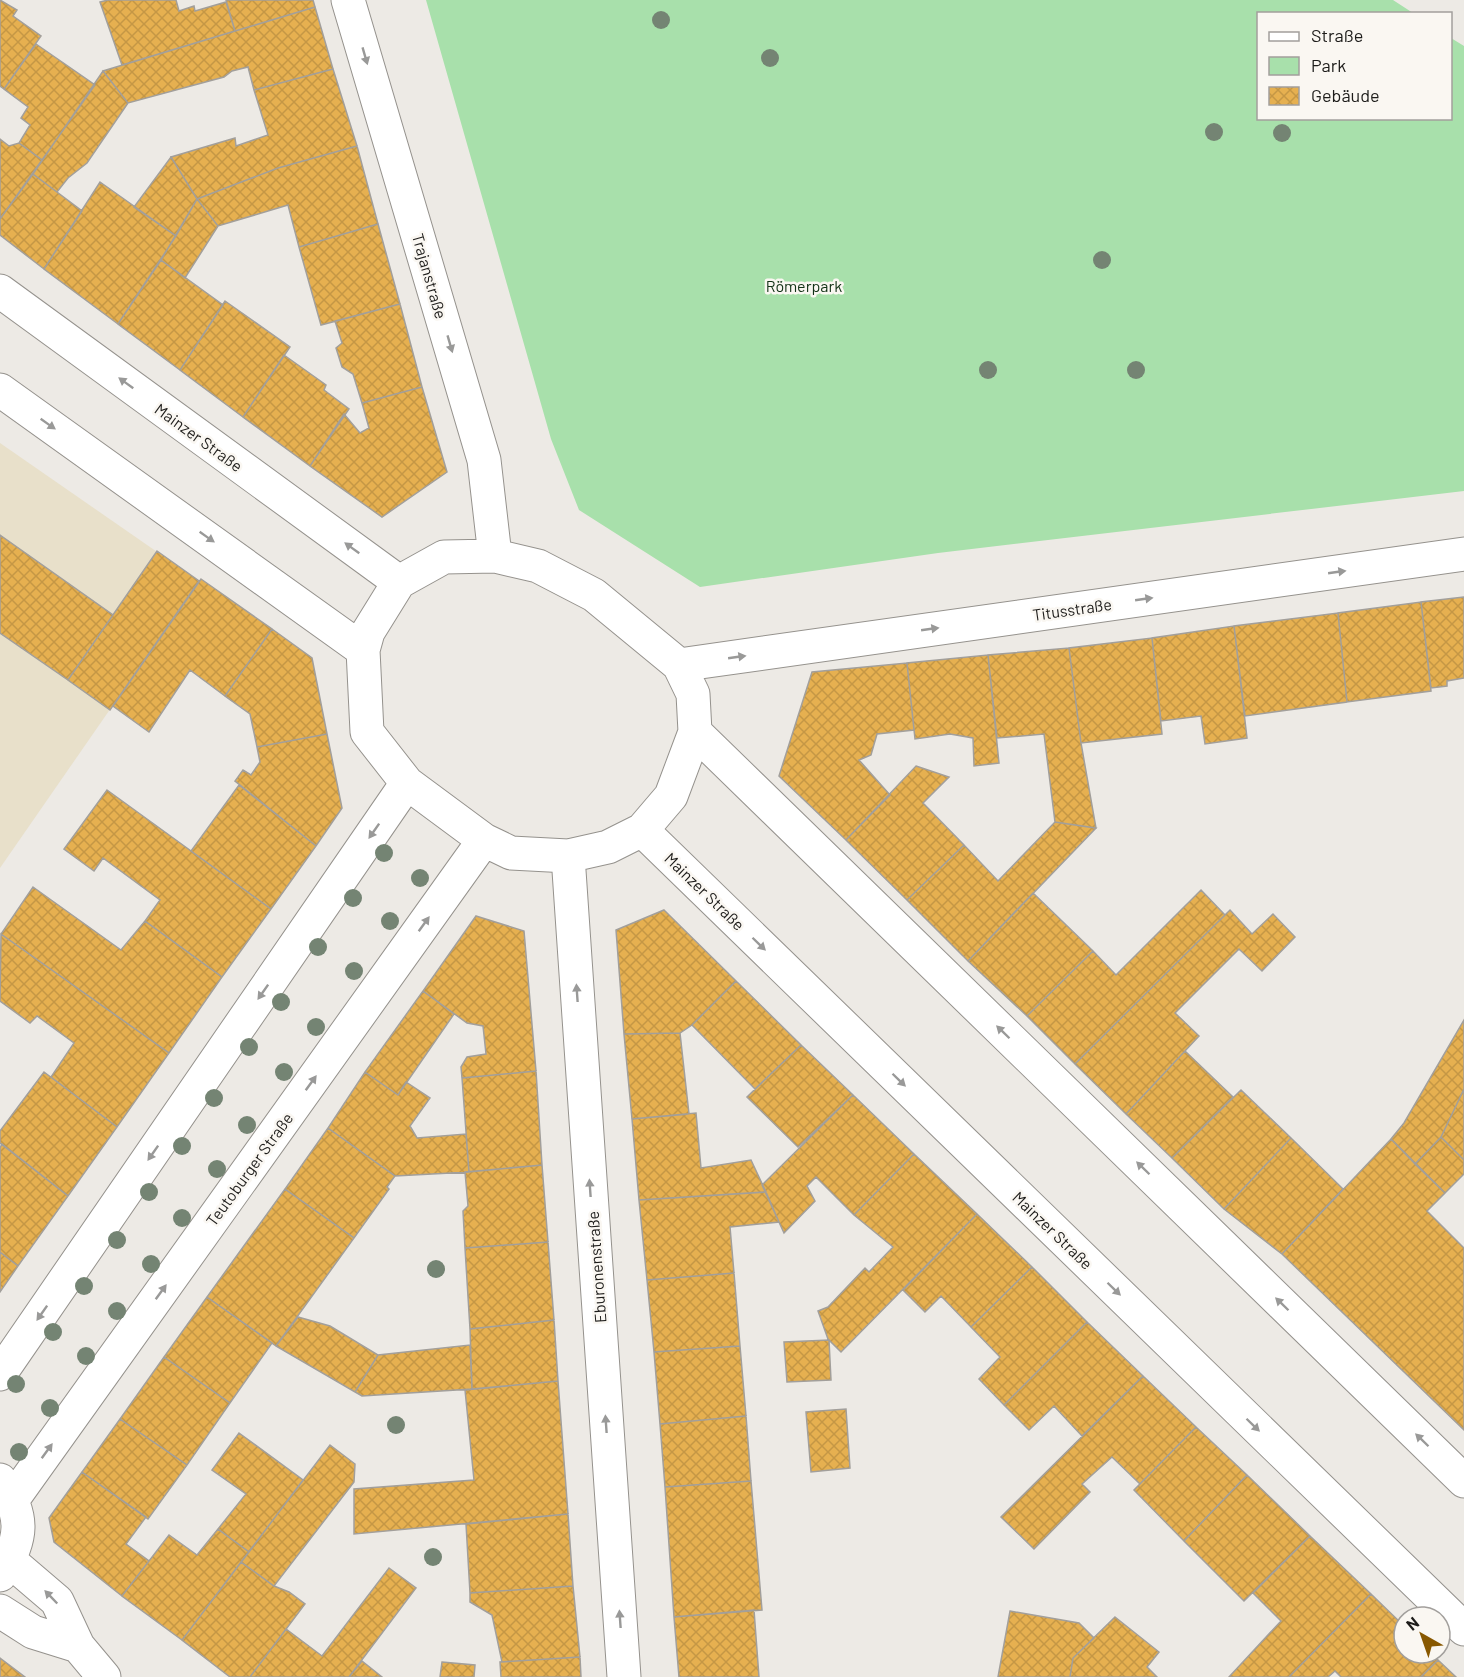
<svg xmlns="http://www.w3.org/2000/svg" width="1464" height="1677" font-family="Barlow,sans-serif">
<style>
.education{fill:#e8e0ca}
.green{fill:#a8e0ab}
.building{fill:url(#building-cross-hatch);stroke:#a29f9b;stroke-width:1.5}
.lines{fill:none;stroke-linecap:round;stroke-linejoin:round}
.minor-casing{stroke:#95928d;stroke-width:35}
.minor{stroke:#fff;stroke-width:33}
.tree{fill:#748473}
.oneway{fill:#999998}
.labels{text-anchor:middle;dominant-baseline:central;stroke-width:5;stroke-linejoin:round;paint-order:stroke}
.street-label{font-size:16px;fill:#1d1c1a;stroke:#faf7f2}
.park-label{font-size:16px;fill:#113115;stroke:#faf7f2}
</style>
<defs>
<pattern id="building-cross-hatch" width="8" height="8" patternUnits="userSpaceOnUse" patternTransform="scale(1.5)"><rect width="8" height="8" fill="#e6b050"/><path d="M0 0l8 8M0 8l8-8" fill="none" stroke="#c59745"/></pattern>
</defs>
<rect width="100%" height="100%" fill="#edeae5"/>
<path class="education" d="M0 443 199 581 0 868Z"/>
<path class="green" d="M426 0H1393L1413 13 1258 14V118H1450L1451 38 1464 46V491L938 553 700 587 579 510 551 439Z"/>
<path class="building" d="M0 0 17 10 13 16 41 36 4 89 0 86Z
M108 0H176L179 11 194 6 195 11 226 2 235 31 122 65 100 2Z
M226 0H313L315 7 235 31Z
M315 7 333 69 254 90 248 67 232 71 224 77 128 103 103 71Z
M36 44 95 85 42 160 19 143 30 125 21 118 28 107 4 89Z
M333 69 357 146 278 168 197 199 171 157 235 138 236 146 268 135 254 90Z
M103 71 128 103 87 163 68 178 57 192 33 174Z
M0 139 9 146 19 143 42 160 0 219Z
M357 146 378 224 299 247 288 205 218 226 197 199 278 168Z
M171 157 197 199 176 236 134 207Z
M33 174 82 211 44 269 0 235V219Z
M100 182 176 236 118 324 44 269Z
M197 199 218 226 185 278 161 260Z
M378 224 400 304 321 325 299 247Z
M161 260 223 305 180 370 118 324Z
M225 301 290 347 243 417 180 370Z
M400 304 422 387 362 403 353 374 342 367 336 348 342 343 335 321Z
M284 355 326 385 324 390 349 409 310 466 243 417Z
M422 387 447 472 382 517 310 466 344 414 360 433 369 428 362 403Z
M0 535 113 615 68 680 0 633Z
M157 551 199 581 110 710 68 680Z
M201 579 272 629 225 696 190 670 149 732 113 706Z
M1464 597V678L1447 681V686L1431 688 1421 602Z
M1421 602 1431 691 1347 702 1338 613Z
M1338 613 1347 702 1245 716 1234 626Z
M1234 626 1247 738 1205 744 1201 716 1161 721 1152 638Z
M272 629 312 658 327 734 257 747 250 714 225 696Z
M1152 638 1162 734 1081 743 1069 648Z
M1069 648 1081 743 1096 828 1055 822 1044 734 997 738 988 655Z
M988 655 999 763 974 766 973 738 950 734 915 739 907 663Z
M907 663 914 730 877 734 871 755 859 760 890 795 846 840 779 776 812 672Z
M327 734 342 808 316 846 235 781 243 770 251 775 260 762 257 747Z
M916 766 949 777 923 803 964 845 907 900 846 840Z
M239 785 316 846 271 909 191 851Z
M107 790 271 909 222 977 145 921 160 900 103 858 94 871 64 849Z
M1055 822 1096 828 968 961 907 900 964 845 998 881Z
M33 887 121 950 145 921 222 977 169 1053 1 934Z
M1201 890 1225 915 1075 1064 1027 1016 1093 951 1116 975Z
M1033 893 1093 951 1027 1016 968 961Z
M664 910 736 981 692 1025 680 1033 624 1034 616 930Z
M1230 910 1252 934 1273 914 1295 937 1262 971 1239 949 1175 1013 1199 1036 1126 1114 1075 1064Z
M476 916 524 931 536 1071 462 1078 461 1067 467 1057 486 1054 483 1026 467 1023 423 991Z
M1 934 169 1053 117 1127 51 1077 74 1043 37 1016 30 1023 0 1001Z
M736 981 801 1045 755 1089 692 1025Z
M423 991 454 1014 398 1095 365 1072Z
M1464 1020V1089L1441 1137 1415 1164 1391 1139 1404 1123Z
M680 1033 689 1114 632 1119 624 1034Z
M801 1045 853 1095 798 1147 747 1097Z
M1185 1051 1233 1097 1172 1158 1126 1114Z
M536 1071 542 1165 469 1172 462 1078Z
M44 1072 117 1127 68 1196 0 1143V1131Z
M365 1072 398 1095 406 1082 430 1098 410 1126 417 1138 466 1134 469 1172 395 1176 328 1128Z
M1464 1089V1160L1441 1137Z
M1241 1090 1291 1138 1224 1209 1172 1158Z
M853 1095 914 1154 854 1215 816 1177 807 1186 815 1201 784 1233 762 1185Z
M696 1113 701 1168 751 1160 766 1192 639 1200 632 1119Z
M328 1128 395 1176 387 1187 389 1189 354 1238 285 1189Z
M1441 1137 1464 1160V1174L1445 1193 1415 1164Z
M1291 1138 1343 1189 1282 1254 1224 1209Z
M1391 1139 1445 1193 1427 1211 1464 1248V1430L1282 1254Z
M2 1144 68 1196 18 1266 0 1252V1148Z
M914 1154 977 1214 841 1352 828 1339 818 1311 828 1307 865 1268 869 1272 893 1247 854 1215Z
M542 1165 548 1242 465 1248 463 1211 468 1206 465 1172Z
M285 1189 354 1238 276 1346 207 1297Z
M766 1192 779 1222 730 1227 734 1273 647 1280 639 1200Z
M977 1214 1032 1267 971 1327 941 1296 925 1312 903 1290Z
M548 1242 554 1320 470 1329 465 1248Z
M0 1252 18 1266 0 1292Z
M1032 1267 1087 1322 1004 1405 979 1379 1000 1357 971 1327Z
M734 1273 740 1346 654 1352 647 1280Z
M207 1297 272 1343 230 1403 164 1357Z
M298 1317 330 1326 378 1355 355 1392 276 1346Z
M554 1320 558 1381 472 1389 470 1329Z
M1087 1322 1143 1376 1082 1436 1054 1406 1029 1430 1004 1405Z
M829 1340 831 1380 787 1382 784 1342Z
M470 1345 472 1389 362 1396 355 1392 378 1355Z
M740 1346 746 1416 660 1424 654 1352Z
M164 1357 230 1403 187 1465 120 1419Z
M1143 1376 1196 1427 1140 1484 1112 1457 1082 1484 1090 1492 1034 1549 1001 1517Z
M558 1381 568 1514 354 1534V1489L474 1480 465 1390Z
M846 1409 850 1468 811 1472 806 1412Z
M746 1416 751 1481 665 1487 660 1424Z
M120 1419 187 1465 148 1519 82 1472Z
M1196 1427 1247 1475 1184 1541 1134 1490Z
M239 1433 303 1480 249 1552 218 1529 246 1494 212 1470Z
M330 1445 355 1464 354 1482 274 1586 241 1562Z
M82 1472 146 1517 126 1544 149 1561 122 1596 54 1542 49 1518Z
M1247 1475 1310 1536 1244 1601 1184 1541Z
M751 1481 762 1610 674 1617 665 1487Z
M568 1514 573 1586 470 1593 466 1524Z
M218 1529 249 1552 182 1640 122 1596 169 1535 197 1555Z
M1310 1536 1371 1594 1289 1677H1229L1281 1621 1253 1593Z
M241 1562 274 1586 289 1592 305 1604 250 1677H230L182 1640Z
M389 1568 416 1588 349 1677H250L286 1629 322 1656Z
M573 1586 580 1657 502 1662 492 1615 470 1602V1593Z
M1371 1594 1404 1626V1653H1431L1438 1660 1421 1677H1341L1335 1671 1328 1677H1289Z
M754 1610 759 1677H679L674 1617Z
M1010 1611 1079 1623 1094 1638 1073 1658 1070 1677H998Z
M1115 1617 1159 1652 1147 1667 1157 1677H1070L1073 1658Z
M580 1657 581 1677H501L500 1662Z
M0 1658 25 1677H0Z
M1438 1660 1456 1677H1421Z
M362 1661 382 1677H349Z
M442 1662 475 1665 474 1677H440Z"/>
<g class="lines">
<defs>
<path id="minor" d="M348 0 484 460 495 556
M0 291 399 582
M0 390 363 650
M495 556 538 566 594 595 679 665 693 694 695 732 671 796 642 830 608 847 568 856 511 853 484 840 407 783 367 732 363 650 368 632 399 582 444 557Z
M679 665 1464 554
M695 732 1464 1481
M642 830 1464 1629
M568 856 624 1677
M0 1374 407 783
M13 1499 484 840
M9 1560 57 1601 78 1646 104 1677
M0 1575C23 1539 25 1516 0 1480
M0 1611 33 1632 78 1646"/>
</defs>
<use href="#minor" class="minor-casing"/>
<use href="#minor" class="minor"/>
</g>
<g class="tree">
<circle cx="661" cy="20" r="9"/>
<circle cx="770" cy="58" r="9"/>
<circle cx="1214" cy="132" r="9"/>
<circle cx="1282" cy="133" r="9"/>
<circle cx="1102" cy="260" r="9"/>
<circle cx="988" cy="370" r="9"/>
<circle cx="1136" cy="370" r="9"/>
<circle cx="384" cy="853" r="9"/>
<circle cx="420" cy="878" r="9"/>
<circle cx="353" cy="898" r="9"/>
<circle cx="390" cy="921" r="9"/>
<circle cx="318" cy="947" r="9"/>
<circle cx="354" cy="971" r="9"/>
<circle cx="281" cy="1002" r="9"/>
<circle cx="316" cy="1027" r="9"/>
<circle cx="249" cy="1047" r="9"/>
<circle cx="284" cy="1072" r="9"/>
<circle cx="214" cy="1098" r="9"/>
<circle cx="247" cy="1125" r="9"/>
<circle cx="182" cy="1146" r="9"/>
<circle cx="217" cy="1169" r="9"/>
<circle cx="149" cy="1192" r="9"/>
<circle cx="182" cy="1218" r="9"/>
<circle cx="117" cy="1240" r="9"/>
<circle cx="151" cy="1264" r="9"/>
<circle cx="436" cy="1269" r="9"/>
<circle cx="84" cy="1286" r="9"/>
<circle cx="117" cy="1311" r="9"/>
<circle cx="53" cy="1332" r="9"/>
<circle cx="86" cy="1356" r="9"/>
<circle cx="16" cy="1384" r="9"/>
<circle cx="50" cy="1408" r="9"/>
<circle cx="396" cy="1425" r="9"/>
<circle cx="19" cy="1452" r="9"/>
<circle cx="433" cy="1557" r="9"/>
</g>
<defs><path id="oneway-solid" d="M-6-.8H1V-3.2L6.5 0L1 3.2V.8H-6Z" transform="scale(1.5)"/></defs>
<g class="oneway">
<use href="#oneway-solid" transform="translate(365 56) rotate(74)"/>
<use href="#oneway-solid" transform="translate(450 344) rotate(74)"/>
<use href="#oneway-solid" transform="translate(126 383) rotate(-144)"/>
<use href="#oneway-solid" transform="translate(48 424) rotate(35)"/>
<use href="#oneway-solid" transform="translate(207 537) rotate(35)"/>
<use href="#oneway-solid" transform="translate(352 548) rotate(-144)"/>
<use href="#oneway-solid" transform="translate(1337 572) rotate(-8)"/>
<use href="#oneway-solid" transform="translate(1144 599) rotate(-8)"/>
<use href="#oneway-solid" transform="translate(930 629) rotate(-8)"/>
<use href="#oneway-solid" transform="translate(737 657) rotate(-8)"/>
<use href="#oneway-solid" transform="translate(374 831) rotate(125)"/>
<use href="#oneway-solid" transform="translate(424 924) rotate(-54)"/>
<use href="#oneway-solid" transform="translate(759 944) rotate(44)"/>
<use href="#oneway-solid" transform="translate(263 992) rotate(125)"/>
<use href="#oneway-solid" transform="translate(577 993) rotate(-94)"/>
<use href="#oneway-solid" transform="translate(1003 1032) rotate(-136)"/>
<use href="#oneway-solid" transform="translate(899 1080) rotate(44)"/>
<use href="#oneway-solid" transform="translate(311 1083) rotate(-54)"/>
<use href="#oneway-solid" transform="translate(153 1153) rotate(125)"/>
<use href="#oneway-solid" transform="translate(1143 1168) rotate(-136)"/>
<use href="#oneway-solid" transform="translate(590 1188) rotate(-94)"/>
<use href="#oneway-solid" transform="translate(1114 1289) rotate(44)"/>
<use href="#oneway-solid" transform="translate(161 1292) rotate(-54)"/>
<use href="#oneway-solid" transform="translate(1282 1304) rotate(-136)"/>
<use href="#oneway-solid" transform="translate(42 1313) rotate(125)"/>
<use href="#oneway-solid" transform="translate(606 1424) rotate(-94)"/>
<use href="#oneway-solid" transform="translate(1253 1425) rotate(44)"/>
<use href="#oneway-solid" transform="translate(1422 1440) rotate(-136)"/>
<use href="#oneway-solid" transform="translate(47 1451) rotate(-54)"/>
<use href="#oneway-solid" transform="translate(51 1597) rotate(-134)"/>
<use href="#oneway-solid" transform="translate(620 1619) rotate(-94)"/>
</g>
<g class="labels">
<g class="street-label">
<text transform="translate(430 276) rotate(74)">Trajanstraße</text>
<text transform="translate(199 437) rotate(36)">Mainzer Straße</text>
<text transform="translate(1072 609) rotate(-8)">Titusstraße</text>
<text transform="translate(705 891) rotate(44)">Mainzer Straße</text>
<text transform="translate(249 1169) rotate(-54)">Teutoburger Straße</text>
<text transform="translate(1053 1230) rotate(44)">Mainzer Straße</text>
<text transform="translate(596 1267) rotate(-94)">Eburonenstraße</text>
</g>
<g class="park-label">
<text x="804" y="285">Römerpark</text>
</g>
</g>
<rect x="1257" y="12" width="195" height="108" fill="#faf7f2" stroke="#a29f9c" stroke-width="1.5"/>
<rect x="1269" y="32" width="30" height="9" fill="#ffffff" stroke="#a29f9c" stroke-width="1.5"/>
<text x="1311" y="42" font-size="18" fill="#1d1c1a">Straße</text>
<rect x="1269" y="57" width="30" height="18" fill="#a8e0ab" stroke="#a29f9c" stroke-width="1.5"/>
<text x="1311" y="72" font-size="18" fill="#1d1c1a">Park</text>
<rect x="1269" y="87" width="30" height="18" fill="url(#building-cross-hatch)" stroke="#a29f9c" stroke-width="1.5"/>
<text x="1311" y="102" font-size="18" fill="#1d1c1a">Gebäude</text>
<g transform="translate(1422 1635) rotate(320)"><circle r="28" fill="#faf7f2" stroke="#a29f9c" stroke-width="1.5"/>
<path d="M0-4.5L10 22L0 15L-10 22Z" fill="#885800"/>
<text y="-9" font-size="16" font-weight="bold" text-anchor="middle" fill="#1d1c1a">N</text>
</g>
</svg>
